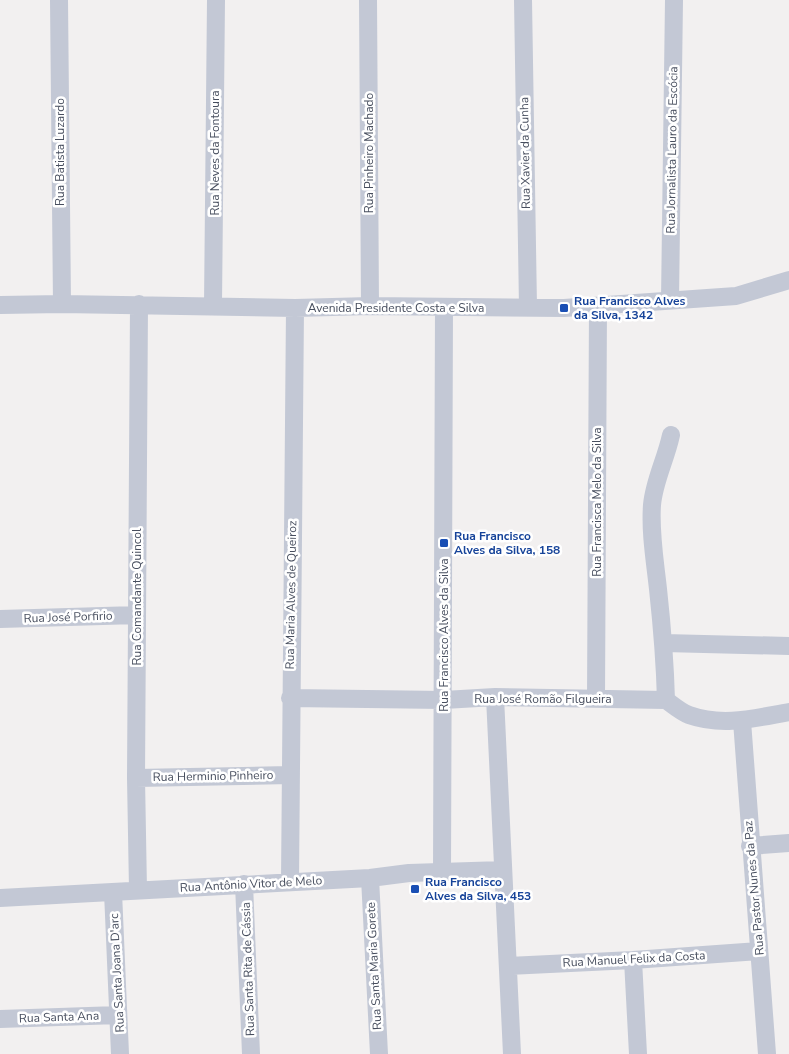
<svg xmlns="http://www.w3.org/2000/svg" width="789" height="1054" font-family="'Nunito Sans',sans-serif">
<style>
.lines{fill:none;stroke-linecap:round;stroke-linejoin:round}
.minor{stroke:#c3c8d5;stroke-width:18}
.transit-dot{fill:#1a4fb4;stroke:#fff;stroke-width:2}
.labels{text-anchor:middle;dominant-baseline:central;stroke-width:5;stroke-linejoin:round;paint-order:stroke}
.street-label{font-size:12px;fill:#474e5e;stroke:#fff}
.transit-label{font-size:12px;font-weight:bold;fill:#164399;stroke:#fff;text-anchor:start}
</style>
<rect width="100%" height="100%" fill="#f2f0f0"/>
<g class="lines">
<path class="minor" d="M59 0 62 304
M368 0 370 306
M523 0 528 307
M670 300 674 0
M0 305 62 304 295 308 370 306 564 308 736 296 789 280
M213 305 216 0
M0 619 137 615
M664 643 789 646
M495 697 512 1054
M290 698 444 700 495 697 666 700C673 705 681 712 689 715 723 727 755 718 789 712
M596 699 598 306
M666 700C665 663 662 626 658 589 655 561 650 533 652 505 654 481 666 459 671 435
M742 721 767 1054
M136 778 290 775
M750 846 789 843
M442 872 444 308
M370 878 379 1054
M290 881 295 308
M244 884 251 1054
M138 890 136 778 139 304
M113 892 120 1054
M0 898 370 878 409 873 503 870
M633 960 638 1054
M508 966 633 960 759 951
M0 1019 118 1015"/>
</g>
<g class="transit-dot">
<rect x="559" y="303" width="10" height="10" rx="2.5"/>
<rect x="439" y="538" width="10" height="10" rx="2.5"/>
<rect x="410" y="884" width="10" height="10" rx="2.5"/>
</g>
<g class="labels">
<g class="street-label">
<text transform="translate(672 150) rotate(-89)">Rua Jornalista Lauro da Escócia</text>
<text transform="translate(60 152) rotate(-90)">Rua Batista Luzardo</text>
<text transform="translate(215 153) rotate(-90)">Rua Neves da Fontoura</text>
<text transform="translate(369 153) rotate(-90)">Rua Pinheiro Machado</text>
<text transform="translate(525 153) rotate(-91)">Rua Xavier da Cunha</text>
<text x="396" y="308">Avenida Presidente Costa e Silva</text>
<text transform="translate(597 502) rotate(-90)">Rua Francisca Melo da Silva</text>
<text transform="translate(291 595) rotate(-89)">Rua Maria Alves de Queiroz</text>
<text transform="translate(137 597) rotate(-90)">Rua Comandante Quincol</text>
<text transform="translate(68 617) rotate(-2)">Rua José Porfirio</text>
<text transform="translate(444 635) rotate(-90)">Rua Francisco Alves da Silva</text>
<text x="543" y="699">Rua José Romão Filgueira</text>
<text transform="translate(213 776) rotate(-1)">Rua Herminio Pinheiro</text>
<text transform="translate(251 884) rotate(-3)">Rua Antônio Vitor de Melo</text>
<text transform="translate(754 888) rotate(-95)">Rua Pastor Nunes da Paz</text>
<text transform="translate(634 959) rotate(-3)">Rua Manuel Felix da Costa</text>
<text transform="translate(374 966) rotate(-93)">Rua Santa Maria Gorete</text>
<text transform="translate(248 969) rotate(-92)">Rua Santa Rita de Cássia</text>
<text transform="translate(117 973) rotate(-93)">Rua Santa Joana D'arc</text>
<text transform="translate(59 1017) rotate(-2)">Rua Santa Ana</text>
</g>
<g class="transit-label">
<text x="574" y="301">Rua Francisco Alves<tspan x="574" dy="14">da Silva, 1342</tspan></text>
<text x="454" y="536">Rua Francisco<tspan x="454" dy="14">Alves da Silva, 158</tspan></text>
<text x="425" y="882">Rua Francisco<tspan x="425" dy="14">Alves da Silva, 453</tspan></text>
</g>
</g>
</svg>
